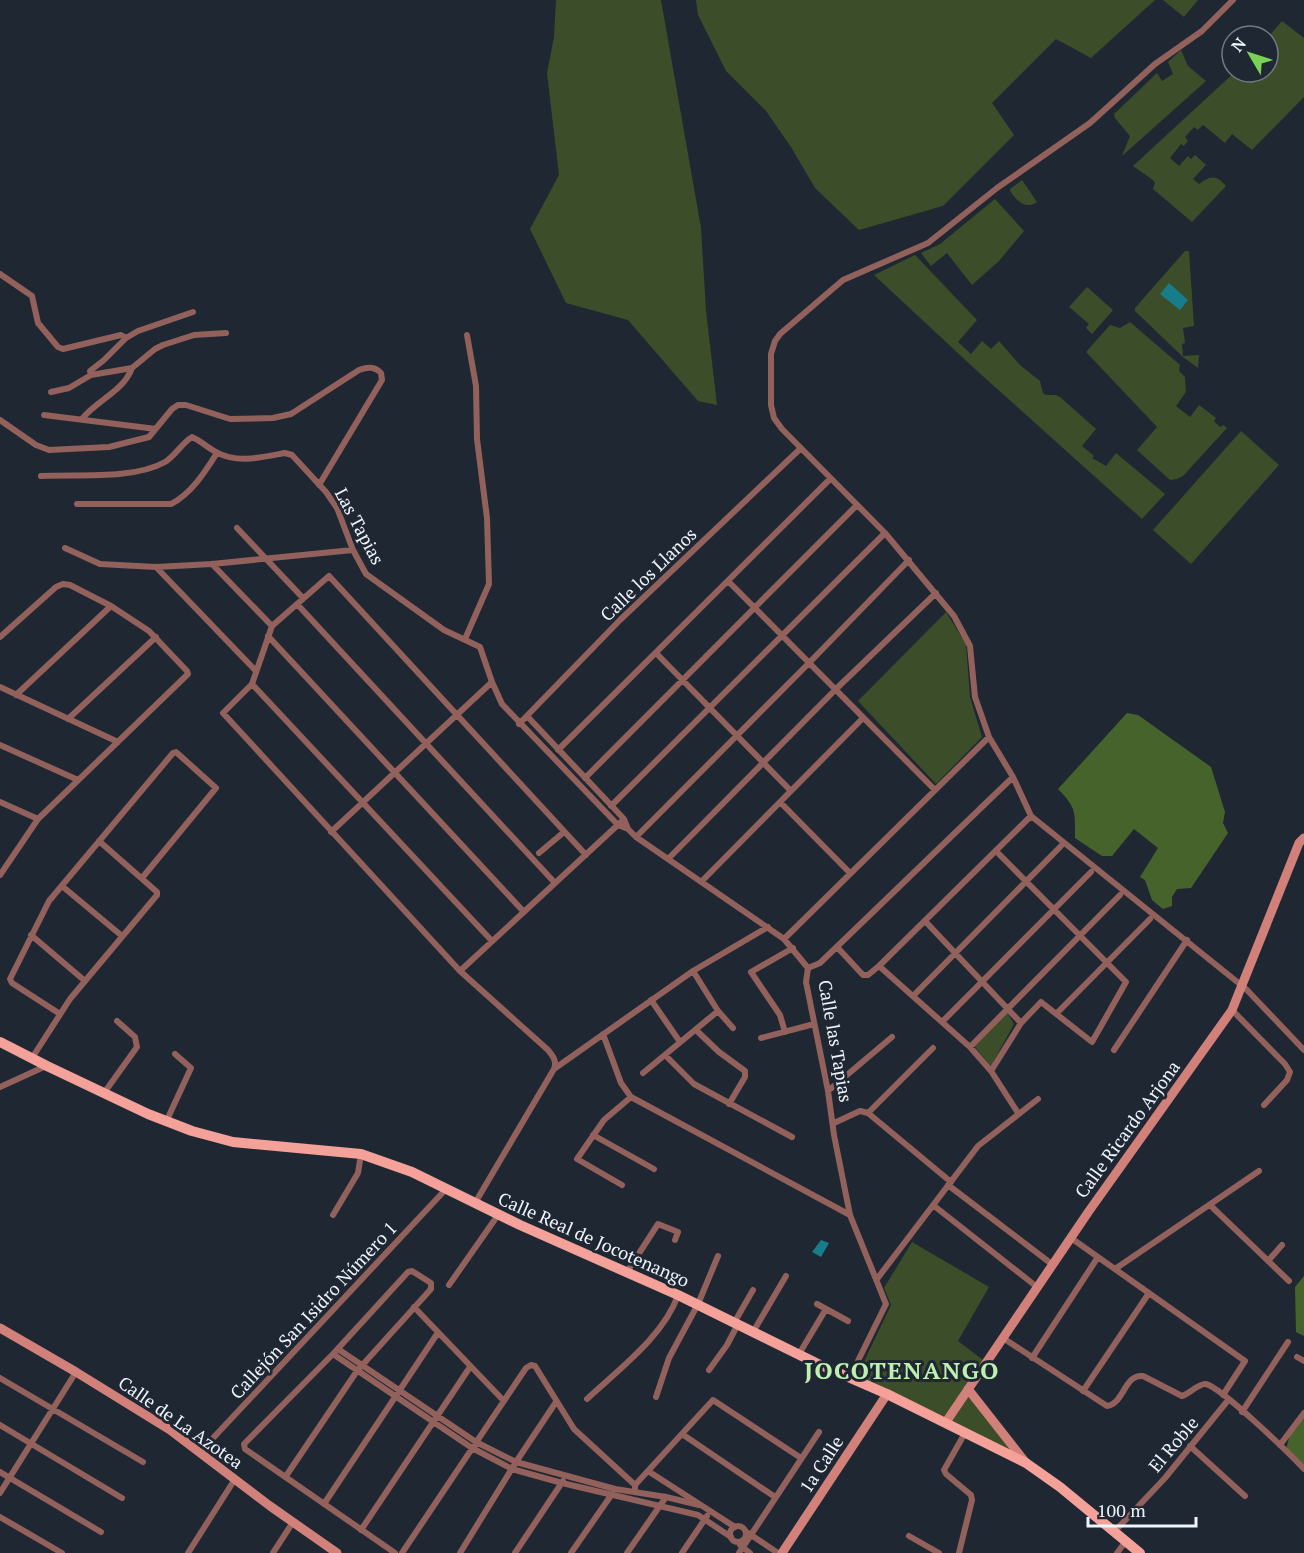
<svg xmlns="http://www.w3.org/2000/svg" width="1304" height="1553" font-family="'PT Serif',serif">
<style>
.green{fill:#3b4e29}
.forest{fill:#47632c}
.water{fill:#187d8b}
.lines{fill:none;stroke-linecap:round;stroke-linejoin:round}
.street{stroke:#93615c;stroke-width:6}
.secondary{stroke:#d1817a;stroke-width:9}
.primary{stroke:#f4a199;stroke-width:10}
.labels{text-anchor:middle;dominant-baseline:central;stroke-width:6;stroke-linejoin:round;paint-order:stroke}
.street-label{font-size:18px;fill:#eff5fd;stroke:#1f2733}
.district-label{font-size:24px;font-weight:bold;letter-spacing:1.5px;fill:#bff0af;stroke:#1f2733}
</style>
<rect width="100%" height="100%" fill="#1f2733"/>
<path class="green" d="M556 0H661L701 228 706 311 717 405 698 401 628 320 566 303 530 229 559 175 547 73 554 37Z
M696 0H1155L1091 58 1056 39 992 103 1014 135 943 206 859 230 815 188 791 147 766 111 726 71 698 15Z
M1163 0H1198L1184 17Z
M1282 21 1304 38V97L1252 150 1232 134 1225 143 1203 125 1198 130 1194 127 1185 137 1188 141 1184 146 1181 144 1170 158 1179 166 1188 156 1191 159 1195 155 1206 165 1193 179 1199 184C1210 175 1217 175 1226 186L1192 222 1153 189 1155 183 1153 180 1133 166 1235 72H1268V37Z
M1181 50 1188 66 1206 81 1122 156 1130 136 1115 118 1114 114 1157 73 1162 81 1173 74 1168 62Z
M1022 180 1037 202C1025 210 1017 201 1010 191V189Z
M995 199 1024 231 999 261 972 285 947 253 931 266 921 253 940 244Z
M1185 251H1189L1194 326 1183 328 1185 343 1182 344 1183 356 1199 355 1198 368 1183 357 1135 311V308Z
M915 255 977 320 958 342 971 354 982 341 991 349 999 341 1020 365 1040 381 1043 393 1046 395H1056L1060 397 1096 429 1082 446 1094 456 1092 458 1106 466 1116 453 1165 494 1142 519 975 369 874 275Z
M1087 287 1113 310 1092 334 1086 328 1089 324 1069 307Z
M1130 322 1180 365 1179 371 1185 377 1186 392 1176 406 1190 417 1199 405 1216 418 1214 421 1220 427 1223 425 1227 428 1183 476 1177 479 1170 480 1137 450 1157 427 1086 352 1110 325 1120 328Z
M1241 431 1279 465 1191 564 1153 530Z
M946 612 966 644 970 697 982 737 936 784 858 701Z
M1007 1012 1014 1024 991 1066 974 1046Z
M912 1242 989 1287 958 1341 983 1360 945 1417 857 1376 891 1305 884 1288Z
M969 1394 1020 1457 950 1421Z"/>
<path class="forest" d="M1127 713 1138 715 1211 767 1225 812 1223 823 1228 833 1191 888 1177 889 1172 897V906L1163 909 1152 900 1145 880 1140 877 1158 848 1134 829 1112 856H1102L1075 838C1075 813 1077 808 1058 789Z
M1304 1276V1336L1296 1332 1295 1287Z
M1304 1417V1465L1286 1450 1290 1434Z"/>
<path class="water" d="M1169 283 1188 300 1180 310 1160 294Z
M821 1240 829 1243 821 1257 812 1252Z"/>
<g class="lines">
<path class="street" d="M1233 0 1202 31 1155 64 1090 123 997 188 928 243 843 280 780 334 775 341 771 354V405L774 418 782 429 885 533 954 616 970 646 975 697 989 737 1013 777 1031 816 1246 989 1304 1050
M0 274 32 296 38 323 58 347 63 349 121 335 126 338
M91 375 90 371 104 360 126 338 138 331 193 312
M51 392 69 388 91 375 132 368 155 349 163 345 194 335 226 333
M44 415 156 429
M82 419C97 400 123 392 132 368
M0 420 36 445 49 450 109 447 149 437 172 409 178 405H186L230 419 273 418 291 414 359 370C368 367 374 366 381 373L382 380 319 485
M41 476C77 474 133 480 165 462 175 456 182 443 192 437 201 441 208 448 216 452 237 464 263 457 285 453L292 455 326 492 337 508 353 550 366 574 444 630 480 647 492 682 502 704 618 825 628 829
M77 504H171C191 494 205 472 217 453
M237 528 303 598
M65 548 100 564 156 567 212 564 353 550
M212 564 272 626
M156 567 256 671
M728 581 935 790
M297 604 555 883
M268 636 524 912
M0 637 56 587 63 584 70 585 111 606 149 631 187 671 188 674 38 819 0 875
M465 639 489 584 487 518 477 439 476 386 467 335
M656 653 791 791
M252 684 492 941
M0 687 118 742
M16 695 111 606
M527 716 624 819 628 829 636 837 784 939 808 968 806 982 828 1091 834 1135 850 1215 886 1304 850 1377
M68 719 156 637
M519 724 620 620 801 448
M0 745 78 780
M558 750 830 479
M585 778 857 505
M0 802 38 819
M780 802 850 873
M611 806 885 533
M331 832 492 682
M636 837 809 663 909 560
M539 853 564 832
M668 859 836 689 936 593
M702 881 863 718
M62 886 122 936
M925 921 1021 1023
M31 935 85 981
M784 939 989 737
M837 947 863 975H868L879 966 1031 816
M879 966 970 1047 991 1071 1018 1113
M808 968 820 963 1013 777
M460 971 621 822
M693 971 718 1011 733 1028
M913 996 1061 846
M651 1000 680 1042
M1232 1010 1285 1064 1290 1072 1287 1080 1264 1105
M1057 1013 1150 919
M60 1014 12 983 10 979 49 901 173 753 176 752 216 788 142 878
M942 1022 1091 872
M696 1030 719 1052 745 1071V1077L729 1104
M785 1032 780 1015 751 972 793 948
M603 1034 621 1083 631 1097 850 1215
M761 1038 814 1024
M970 1047 1120 895
M1114 1050 1187 940
M665 1055 694 1084 792 1137
M32 1058 70 999 157 895V892L99 841
M554 1069C557 1061 553 1056 548 1050L460 971 223 713 252 684 272 626 329 576 586 855
M991 1071 1021 1023 1041 1002 1092 1042 1126 982 996 851
M643 1073 718 1011
M0 1087 46 1066
M828 1091 892 1037
M104 1093 137 1047 135 1037 117 1021
M868 1113 933 1048
M166 1122 191 1068 175 1054
M834 1123 860 1111 868 1113 951 1182
M593 1135 654 1169
M622 1185 577 1159 604 1120 631 1097
M948 1185 1053 1265
M475 1203 554 1069 693 971 768 927
M933 1205 1037 1287
M1210 1205 1289 1281
M333 1215 358 1173 361 1154
M1071 1238 1245 1361 1223 1395
M1268 1261 1282 1245
M1115 1269 1259 1171
M627 1272 658 1224 678 1232 675 1240
M877 1279 978 1146 1038 1099
M449 1285 498 1215
M817 1304 848 1321
M414 1307 503 1400
M734 1323 753 1290
M753 1332 786 1276
M1003 1338 1107 1406C1124 1404 1124 1374 1143 1376L1182 1396C1189 1394 1199 1383 1206 1384 1222 1388 1290 1454 1304 1469
M338 1349 476 1442 516 1462 615 1489 666 1497 699 1505
M333 1354 472 1448 512 1469 562 1483 698 1515 731 1537
M799 1354 826 1309
M1297 1357 1304 1361
M1032 1358 1098 1257
M709 1370 727 1345 738 1324
M0 1378 143 1462
M1083 1391 1149 1293
M656 1397 669 1358 698 1304 718 1256
M587 1399C619 1369 664 1336 678 1295
M1242 1412 1288 1342
M0 1425 122 1498
M682 1434 775 1497
M1280 1445 1304 1413
M1190 1446 1245 1496
M200 1452 447 1188
M648 1471 735 1527
M0 1472 101 1532
M286 1476 357 1371 431 1289V1283L412 1271 408 1272 333 1354 244 1444 245 1449 395 1553
M635 1488V1485L713 1400 801 1458
M0 1493 76 1372
M324 1504 437 1334
M0 1517 62 1553
M730 1534a8 8 0 1 1 16 0a8 8 0 1 1-16 0Z
M361 1530 470 1367
M1114 1532 1165 1478 1229 1399
M748 1533 778 1553
M909 1536 939 1553
M740 1545 750 1553
M188 1553 235 1479
M273 1553 293 1522
M402 1553 526 1368 531 1365 535 1366 574 1429 635 1485
M460 1553 516 1462 556 1402
M515 1553 563 1481
M571 1553 612 1494
M627 1553 666 1497
M682 1553 707 1516
M739 1553 819 1432
M959 1553 972 1500 971 1495 946 1474 944 1470 965 1433
M1117 1553 1126 1541"/>
<path class="secondary" d="M0 1328 76 1372 170 1430 270 1506 337 1553
M968 1389 1026 1463
M946 1422 1089 1211 1232 1010 1299 843 1304 838
M782 1553 887 1394"/>
<path class="primary" d="M0 1042 47 1066 148 1114 192 1131 233 1142 361 1154 412 1172 520 1225 678 1295 816 1363 887 1394 1026 1463 1060 1487 1140 1553"/>
</g>
<g class="labels">
<g class="street-label">
<text transform="translate(360 526) rotate(62)">Las Tapias</text>
<text transform="translate(648 574) rotate(-44)">Calle los Llanos</text>
<text transform="translate(836 1041) rotate(80)">Calle las Tapias</text>
<text transform="translate(1127 1129) rotate(-54)">Calle Ricardo Arjona</text>
<text transform="translate(594 1239) rotate(24)">Calle Real de Jocotenango</text>
<text transform="translate(313 1310) rotate(-47)">Callejón San Isidro Número 1</text>
<text transform="translate(181 1422) rotate(35)">Calle de La Azotea</text>
<text transform="translate(1173 1444) rotate(-50)">El Roble</text>
<text transform="translate(821 1464) rotate(-57)">1a Calle</text>
</g>
<g class="district-label">
<text x="902" y="1370">JOCOTENANGO</text>
</g>
</g>
<g transform="translate(1250 54) rotate(309)"><circle r="28" fill="#1f2733" stroke="#727984" stroke-width="1.5"/>
<path d="M0-4.5L10 22L0 15L-10 22Z" fill="#7ad157"/>
<text y="-9" font-size="16" font-weight="bold" text-anchor="middle" fill="#eff5fd">N</text>
</g>
<path d="M1088 1517v9h108v-9" fill="none" stroke="#eff5fd" stroke-width="3"/>
<text x="1097" y="1517" font-size="18" fill="#eff5fd" stroke="#1f2733" stroke-width="4.5" paint-order="stroke">100 m</text>
</svg>
